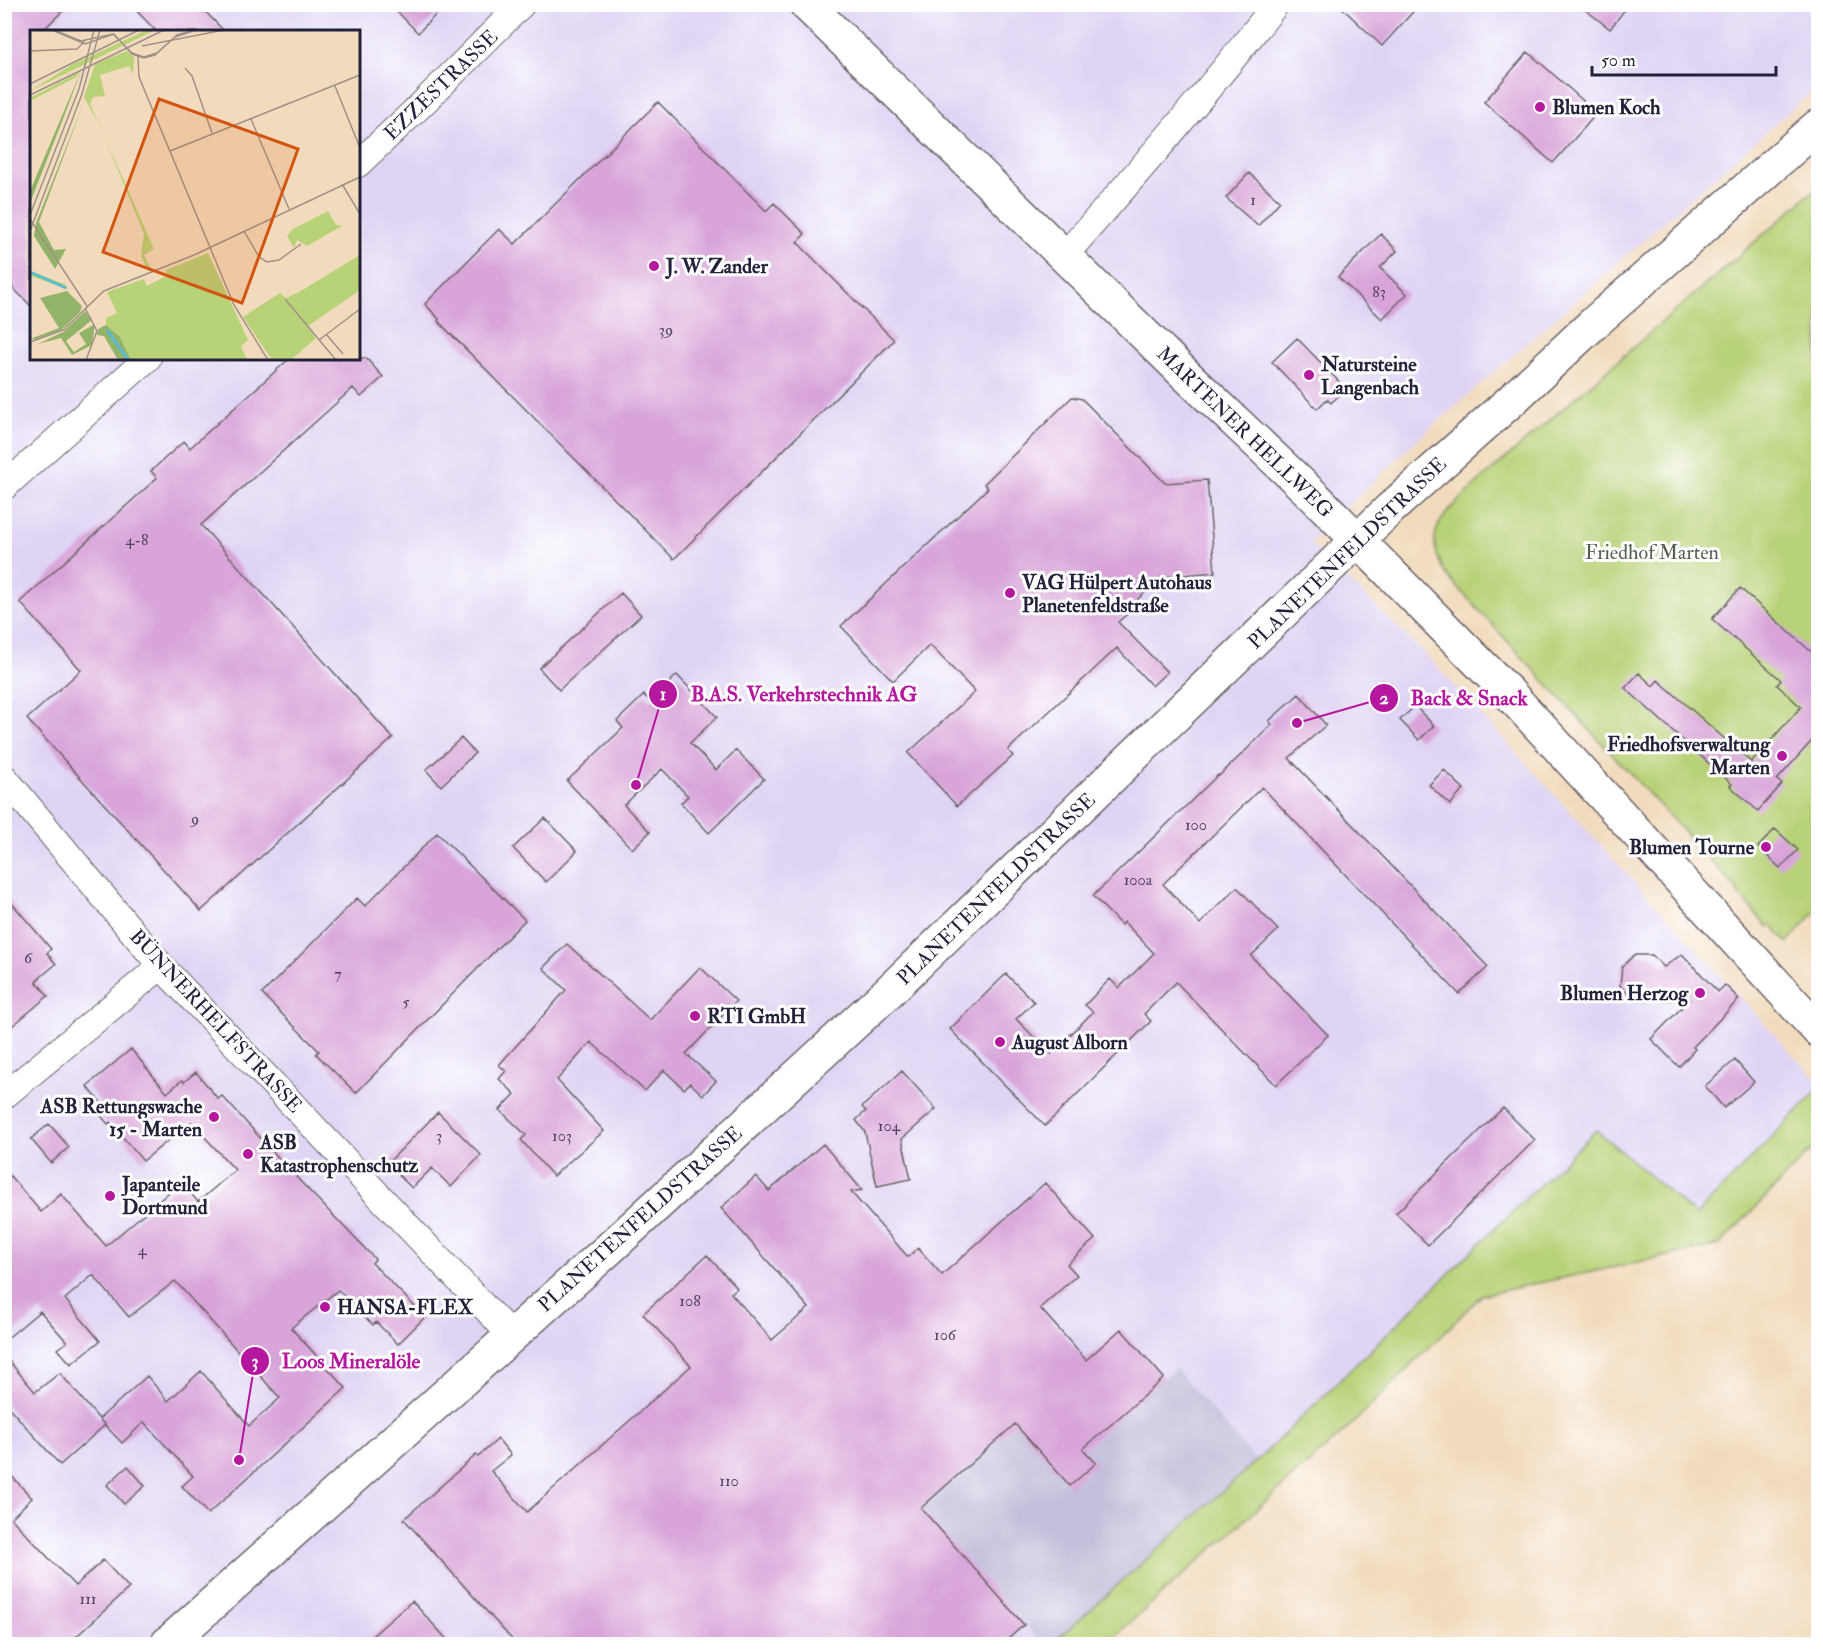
<svg xmlns="http://www.w3.org/2000/svg" width="1823" height="1649" font-family="'IM FELL Double Pica',serif">
<style>
.built{fill:#e0d4f4;fill-rule:evenodd}
.industrial{fill:#c4c0db}
.green{fill:#b8d277;stroke:#6d7a59;stroke-width:1.5}
.building{fill:#d9a5d9}
.lines{fill:none;stroke-linecap:round;stroke-linejoin:round}
.street-casing{stroke:#6b6368;stroke-width:28}
.secondary-casing{stroke:#6b6368;stroke-width:36}
.street{stroke:#fff;stroke-width:26}
.secondary{stroke:#fff;stroke-width:33}
.poi-dot{fill:#b5179e;stroke:#fff;stroke-width:2}
.labels{text-anchor:middle;dominant-baseline:central;stroke-width:6;stroke-linejoin:round;paint-order:stroke}
.number-label{font-size:16px;fill:#504362}
.street-label{font-size:20px;fill:#22223b;stroke:#fff}
.poi-label{font-size:20px;font-weight:bold;fill:#22223b;stroke:#fff;text-anchor:start}
.park-label{font-size:20px;fill:#566050;stroke:#fff}
.inset-river{fill:none;stroke:#5ab9d8;stroke-width:3}
.inset-road{fill:none;stroke:#9f9189;stroke-width:1.5}
.view{fill:#d45411;fill-opacity:0.15;stroke:#d45411;stroke-width:3}
.inset-edge{fill:none;stroke:#22223b;stroke-width:3}
.leader{fill:none;stroke:#b5179e;stroke-width:2}
.callout-dot{fill:#b5179e;stroke:#fff;stroke-width:2}
.mark-label{font-size:18px;text-anchor:middle;font-weight:bold;fill:#fff}
.callout-label{font-size:21px;text-anchor:middle;font-weight:bold;fill:#b5179e;stroke:#fff;stroke-width:6;stroke-linejoin:round;paint-order:stroke}
</style>
<rect width="100%" height="100%" fill="#fff"/>
<filter id="ink" filterUnits="userSpaceOnUse"><feTurbulence type="fractalNoise" baseFrequency=".0167" numOctaves="2"/><feDisplacementMap in="SourceGraphic" scale="12" xChannelSelector="R" yChannelSelector="G"/><feConvolveMatrix kernelMatrix="1 2 1 2 8 2 1 2 1" color-interpolation-filters="sRGB"/></filter>
<filter id="wash" filterUnits="userSpaceOnUse"><feTurbulence type="fractalNoise" baseFrequency=".008" numOctaves="4" result="noise"/><feDisplacementMap in="SourceGraphic" scale="24" xChannelSelector="R" yChannelSelector="G"/><feGaussianBlur stdDeviation="1.35" result="paint"/><feColorMatrix in="noise" values="0 0 0 0 0 0 0 0 0 0 0 0 0 0 0 0 0 1.4 0 .05"/><feComposite in="paint" operator="in"/></filter>
<g filter="url(#wash)">
<rect width="100%" height="100%" fill="#f2dbbd"/>
<path class="built" d="M5 5H1818V86L1405 451 1310 543 1432 661 1818 1082V1090L1696 1215 1596 1130 1262 1455 1052 1644H5ZM32 32H358V358H32Z"/>
<path class="industrial" d="M1175 1368 1256 1461 1052 1644H1042L921 1508 1039 1402 1084 1449Z"/>
<path class="green" d="M1818 187V909L1787 943 1771 925 1768 927 1737 893V889L1449 578C1415 529 1448 512 1482 479Z
M1818 1090V1143L1719 1245 1482 1295 1349 1427 1106 1644H1052L1263 1455 1596 1130 1696 1215Z"/>
<g id="blocks">
<path class="building" d="M4 4H70L41 32H32V307L4 279Z
M130 4H198L225 32H157Z
M390 4H446L418 33Z
M1338 4H1420L1382 46Z
M1578 4H1629L1610 29Z
M1528 52 1597 113 1553 163 1484 102Z
M658 102 766 211 774 203 805 234 797 242 894 340 674 559 438 321 439 319 425 304 499 229 515 244Z
M1249 173 1280 201 1258 226 1226 198Z
M1381 234 1397 251 1380 268 1407 294 1382 319 1338 277Z
M1297 338 1346 389 1331 403 1327 399 1317 409 1272 362Z
M290 358H366L383 377 361 397 353 388 201 525 393 738 201 911 27 719 81 670 20 602 157 478 151 471 184 441 190 448Z
M1072 397 1082 399 1165 483 1207 480 1215 572 1162 577 1126 610 1127 614 1118 622 1167 672 1152 686 1117 648 1008 750 1013 756 957 806 908 753 975 692 930 645 893 681 841 626 988 488 984 484Z
M1740 588 1818 658V734L1777 780 1782 784 1758 811 1730 786 1732 784 1625 688 1639 673 1653 686 1658 680 1751 762 1801 707 1777 685 1781 680 1712 619Z
M621 593 641 615 559 690 539 668Z
M677 675 717 717 690 743 716 770 736 750 764 779 709 833 681 803 688 796 662 769 624 805 650 832 632 849 567 781 623 728 617 721 644 695 650 701Z
M1299 694 1326 725 1289 758 1488 967 1459 994 1262 787 1163 884 1200 924 1237 887 1278 930 1251 956 1328 1035 1276 1085 1176 982 1144 1014 1151 1021 1045 1126 950 1029 1006 974 1034 1002 1016 1019 1051 1054 1093 1012 1085 1005 1110 979 1119 988 1154 953 1124 922 1121 925 1093 896 1218 775 1219 776 1272 725 1269 721Z
M1415 706 1434 726 1419 740 1400 720Z
M461 738 475 753 441 786 426 770Z
M1444 770 1464 789 1450 805 1429 785Z
M545 818 577 851 546 882 513 848Z
M1775 829 1798 850 1780 868 1758 847Z
M437 833 525 920 356 1093 316 1054 319 1051 262 994 357 898 365 906Z
M4 894 51 949 47 953 56 964 36 981 48 996 4 1033Z
M567 944 650 1020 700 967 736 1001 686 1054 716 1081 703 1095 690 1083 684 1089 664 1070 645 1091 591 1042 557 1080 604 1131 553 1176 521 1140 526 1135 500 1110 515 1094 499 1079 506 1071 499 1065 566 990 543 968Z
M1682 954 1718 992 1725 985 1739 999 1693 1047 1695 1049 1679 1067 1651 1039 1689 1000H1634L1620 986 1622 967 1634 955H1652L1664 967Z
M131 1049 167 1093 182 1080 184 1082 196 1072 218 1099 222 1096 299 1180 375 1259 372 1263 425 1317 398 1344 376 1322 373 1325 338 1290 291 1328 346 1388 208 1514 182 1486 193 1476 144 1422 122 1443 100 1420 105 1425 60 1465 4 1402V1355L35 1392 60 1373 99 1419 147 1376 168 1401 201 1371 249 1426 280 1398 175 1281 129 1317 93 1275 65 1299 100 1341 71 1364 58 1349 67 1342 40 1311 4 1341V1169L41 1212 61 1194 106 1246 181 1182 198 1202 235 1170 191 1122 143 1161 110 1122 108 1124 96 1110 102 1104 87 1086Z
M1735 1060 1754 1082 1724 1108 1705 1086Z
M902 1071 936 1109 902 1139 911 1179 877 1186 865 1132 856 1120 866 1111 862 1107Z
M1503 1108 1535 1140 1428 1245 1396 1213Z
M438 1112 481 1155 451 1187 432 1168 412 1188 387 1164Z
M49 1124 69 1147 51 1163 31 1139Z
M823 1144 862 1190 851 1192 908 1257 918 1248 942 1275 1045 1183 1095 1239 1067 1264 1077 1275 1040 1308 1086 1360 1121 1329 1164 1378 1083 1449 1096 1463 1070 1486 1015 1424 921 1508 1024 1625 1002 1644H516L404 1519 476 1455 478 1457 498 1439 511 1455 491 1471 527 1512 691 1366 643 1314 707 1255 737 1288 731 1293 772 1340 809 1308 721 1208 756 1176 769 1191Z
M128 1466 145 1486 124 1504 107 1485Z
M4 1468 32 1498 11 1518 75 1586 103 1560 129 1588 68 1644H4Z
M412 1601 451 1644H363Z"/>
</g>
</g>
<g filter="url(#ink)">
<use href="#blocks" fill-opacity="0" stroke="#6b6368" stroke-width="1.5"/>
<g class="lines">
<defs>
<path id="street" d="M358 164 421 105 522 4
M1064 256C1137 174 1209 91 1276 4
M4 487 148 358
M4 777 161 966 511 1335
M4 1096 161 966"/>
<path id="secondary" d="M806 4 1186 375 1316 498 1507 691 1818 1030
M167 1644 610 1248 884 996 1390 509 1514 398 1594 323 1818 126"/>
</defs>
<use href="#street" class="street-casing"/>
<use href="#secondary" class="secondary-casing"/>
<use href="#street" class="street"/>
<use href="#secondary" class="secondary"/>
</g>
</g>
<g class="poi-dot">
<circle cx="1540" cy="107" r="6"/>
<circle cx="654" cy="266" r="6"/>
<circle cx="1309" cy="375" r="6"/>
<circle cx="1010" cy="593" r="6"/>
<circle cx="1782" cy="756" r="6"/>
<circle cx="1766" cy="847" r="6"/>
<circle cx="1700" cy="993" r="6"/>
<circle cx="695" cy="1016" r="6"/>
<circle cx="1000" cy="1042" r="6"/>
<circle cx="214" cy="1117" r="6"/>
<circle cx="248" cy="1154" r="6"/>
<circle cx="110" cy="1196" r="6"/>
<circle cx="325" cy="1307" r="6"/>
</g>
<g class="labels">
<g class="number-label">
<text x="1253" y="200">1</text>
<text x="1379" y="292">83</text>
<text x="666" y="330">39</text>
<text x="137" y="540">4-8</text>
<text x="195" y="819">9</text>
<text x="1196" y="825">100</text>
<text x="1138" y="880">100a</text>
<text x="28" y="958">6</text>
<text x="338" y="974">7</text>
<text x="406" y="1002">5</text>
<text x="889" y="1126">104</text>
<text x="439" y="1136">3</text>
<text x="562" y="1136">103</text>
<text x="142" y="1250">4</text>
<text x="690" y="1301">108</text>
<text x="945" y="1335">106</text>
<text x="729" y="1481">110</text>
<text x="88" y="1599">111</text>
</g>
<g class="street-label">
<text transform="translate(441 85) rotate(-44)">EZZESTRASSE</text>
<text transform="translate(1245 432) rotate(44)">MARTENER HELLWEG</text>
<text transform="translate(1347 553) rotate(-44)">PLANETENFELDSTRASSE</text>
<text transform="translate(996 889) rotate(-44)">PLANETENFELDSTRASSE</text>
<text transform="translate(216 1021) rotate(47)">BÜNNERHELFSTRASSE</text>
<text transform="translate(640 1219) rotate(-42)">PLANETENFELDSTRASSE</text>
</g>
<g class="poi-label">
<text x="1552" y="107">Blumen Koch</text>
<text x="666" y="266">J. W. Zander</text>
<text x="1321" y="364">Natursteine<tspan x="1321" dy="23">Langenbach</tspan></text>
<text x="1022" y="582">VAG Hülpert Autohaus<tspan x="1022" dy="23">Planetenfeldstraße</tspan></text>
<text x="1770" y="744" text-anchor="end">Friedhofsverwaltung<tspan x="1770" dy="23">Marten</tspan></text>
<text x="1754" y="847" text-anchor="end">Blumen Tourne</text>
<text x="1688" y="993" text-anchor="end">Blumen Herzog</text>
<text x="707" y="1016">RTI GmbH</text>
<text x="1012" y="1042">August Alborn</text>
<text x="202" y="1106" text-anchor="end">ASB Rettungswache<tspan x="202" dy="23">15 - Marten</tspan></text>
<text x="260" y="1142">ASB<tspan x="260" dy="23">Katastrophenschutz</tspan></text>
<text x="122" y="1184">Japanteile<tspan x="122" dy="23">Dortmund</tspan></text>
<text x="337" y="1307">HANSA-FLEX</text>
</g>
<g class="park-label">
<text x="1652" y="552">Friedhof Marten</text>
</g>
</g>
<g transform="translate(30 30)">
<rect width="330" height="330" fill="#f2dbbd"/>
<path d="M117 0H125L0 61 43 34ZM97 21 104 27 103 44 99 36 70 45 75 66 63 67 60 74 124 219 114 225 121 239 118 241 111 226 114 204 70 96 54 67 65 34ZM51 41 45 48 0 71V68ZM298 181 306 195 312 196 277 216 267 210 264 218 257 206 263 199ZM178 223 218 310 211 316 217 330H101L90 307 76 295V288L87 283 77 262 114 249 117 256 136 246V240ZM330 225V260L278 296 286 308 261 330H242L213 287 250 263 256 268 269 262ZM0 241 35 254 38 259 0 246Z" fill="#b8d277"/>
<path d="M51 41 35 84 0 173V161ZM54 72 9 192 24 220 36 219 25 239 4 206 6 193ZM37 261 52 276 50 282 31 300 6 309H0L29 298 10 268ZM55 281 62 290 36 311 44 322 56 314 49 303 65 294 62 315 42 325 31 308 8 314 33 302ZM76 295 90 307 101 330H88L74 306 67 305 68 299Z" fill="#92b468"/>
<path class="inset-river" d="M0 242 36 258M77 300 98 330"/>
<path class="inset-road" d="M22 0 55 14 84 4 102 24 114 28 125 25 145 7 166 0M24 0 51 11 83 4 102 23 114 27 127 23 147 5 165 0M112 16 194 0M0 21 47 19 55 11M108 26 109 47 204 275 238 330M155 38 162 46 182 103M0 54 109 0M305 56 330 118M0 65 134 0M221 89 259 179M140 121 330 45M312 154 330 184M0 185 49 59 64 0M0 189 57 276M0 201 52 64 70 0M214 201 229 227 237 232 249 230 271 214M255 269 306 330M55 278 67 301 56 330M296 304 313 324M289 310 330 279M0 312 33 300 74 261 164 225 330 147"/>
<path class="view" d="M129 69 268 119 212 273 73 222Z"/>
<rect width="330" height="330" class="inset-edge"/>
</g>
<path class="leader" d="M636 785L663 694M1297 723L1384 698M239 1460L255 1361"/>
<g class="callout-dot">
<circle cx="636" cy="785" r="6"/>
<circle cx="1297" cy="723" r="6"/>
<circle cx="239" cy="1460" r="6"/>
<circle cx="663" cy="694" r="15"/>
<circle cx="1384" cy="698" r="15"/>
<circle cx="255" cy="1361" r="15"/>
</g>
<g class="mark-label">
<text x="663" y="700">1</text>
<text x="1384" y="704">2</text>
<text x="255" y="1367">3</text>
</g>
<g class="callout-label">
<text x="804" y="701">B.A.S. Verkehrstechnik AG</text>
<text x="1469" y="705">Back &amp; Snack</text>
<text x="351" y="1368">Loos Mineralöle</text>
</g>
<rect width="1823" height="1649" fill="none" stroke="#fff" stroke-width="24"/>
<path d="M1592 66v9h184v-9" fill="none" stroke="#22223b" stroke-width="3"/>
<text x="1601" y="66" font-size="18" fill="#22223b" stroke="#ffffff" stroke-width="4.5" paint-order="stroke">50 m</text>
</svg>
